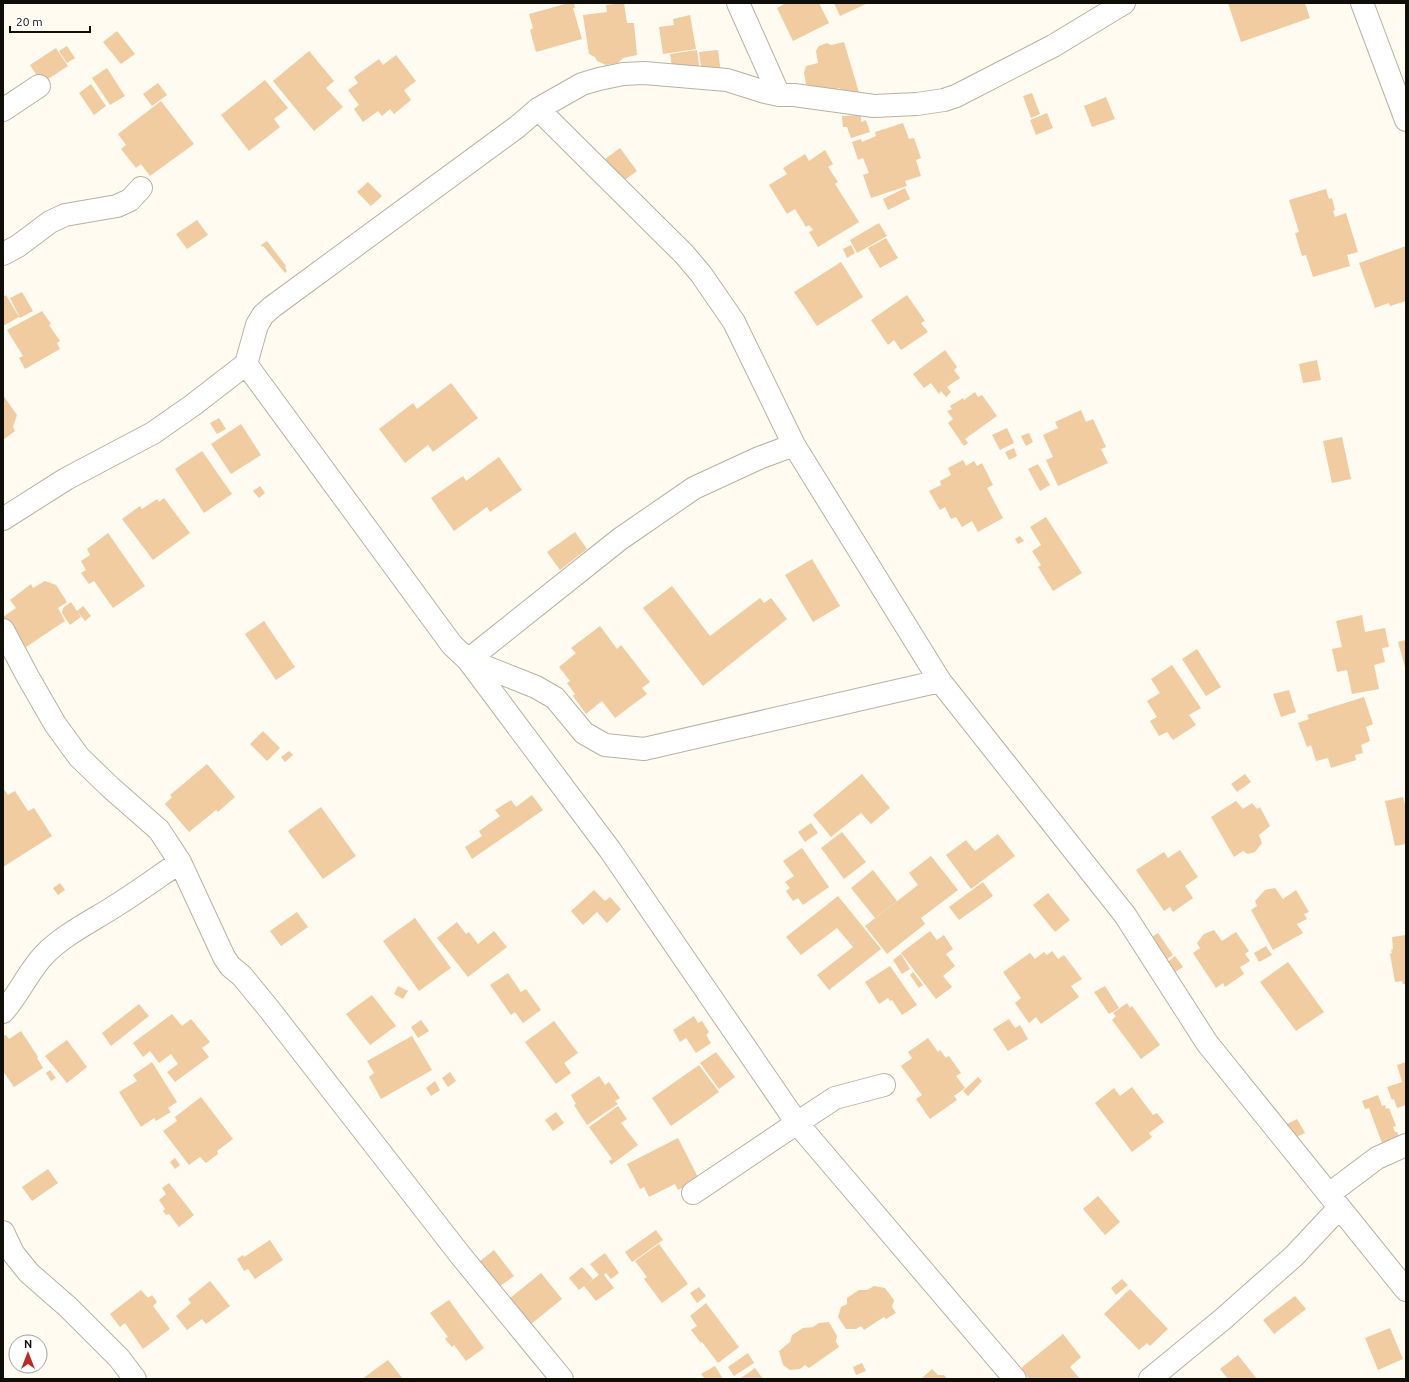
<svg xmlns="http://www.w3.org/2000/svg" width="1409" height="1382" font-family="Ubuntu,sans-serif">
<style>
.building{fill:#f1cca0}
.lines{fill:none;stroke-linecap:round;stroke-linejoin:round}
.minor-casing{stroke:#b8b2a3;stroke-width:24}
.minor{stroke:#fff;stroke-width:22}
</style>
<rect width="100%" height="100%" fill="#fffbf1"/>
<path class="building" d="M569 3H574L575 8H573L582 39 536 52 530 30 533 28 529 14Z
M624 3 627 23H634L637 55 623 58 618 63 606 65 597 61 595 57 589 54 583 15 607 12 606 5Z
M786 3H819L829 23 793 41 777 8Z
M834 3H868L840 16Z
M1228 3H1305L1310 18 1241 42Z
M690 15 696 49 663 54 659 27 674 25 673 19Z
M117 31 135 54 121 64 103 42Z
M844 42 860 96 844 100 840 88 817 95 814 88 806 84 804 73 806 66 818 63 816 51 819 46 827 43 831 45Z
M67 46 75 58 67 63 59 51Z
M56 48 68 66 42 83 30 65Z
M697 50 700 72 673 73 670 54Z
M718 50 721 73 702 75 699 52Z
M309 51 334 81 326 88 343 107 314 131 273 81Z
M396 55 416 81 404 90 411 100 394 114 390 109 382 116 378 111 363 122 354 109 359 105 348 90 358 83 354 77 379 59 383 65Z
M107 68 125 96 110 105 92 78Z
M265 80 288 108 274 119 280 127 249 151 221 115Z
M158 83 167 95 152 106 143 94Z
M91 84 106 106 94 115 79 93Z
M1032 93 1040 114 1031 118 1023 96Z
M1106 97 1115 119 1092 127 1084 106Z
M161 101 194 144 150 176 141 164 136 168 121 149 126 145 118 134Z
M1047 113 1053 128 1036 135 1030 120Z
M861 115V122L866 120 870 132 851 138 847 127H843L842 116Z
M903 123 909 139 914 138 921 158 916 160 921 176 905 181 907 186 871 198 863 175 869 173 863 158 858 160 852 142 861 139 862 142 876 136 875 132Z
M620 148 637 171 622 182 605 159Z
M825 150 833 164 828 167 838 182 835 184 859 222 818 247 809 232 813 230 809 225 806 227 795 209 787 214 769 185 787 174 783 168 805 154 809 161Z
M368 182 382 196 371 206 357 192Z
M905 188 910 199 888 210 883 199Z
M1326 189 1329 199 1332 198 1335 210 1333 211 1335 217 1346 213 1358 252 1347 255 1350 266 1313 277 1306 255 1302 256 1295 233 1299 232 1289 200Z
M197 220 208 235 187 249 176 234Z
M879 223 887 236 857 253 850 240Z
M886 238 898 258 880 268 868 248Z
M267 241 286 266 285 267 287 271 285 273 263 246 262 247 261 245Z
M851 245 855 253 847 258 843 249Z
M1406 246V301L1390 306 1389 303 1375 308 1359 263Z
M841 262 863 297 817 326 794 292Z
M22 292 33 311 20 318 10 298Z
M6 295 19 317 3 326V297Z
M907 295 925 321 921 323 928 332 901 350 894 340 888 345 871 320Z
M42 311 51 324 49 325 60 341 57 343 60 349 25 369 19 358 23 356 7 330Z
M945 350 957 367 954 370 960 378 947 387 951 392 946 397 941 391 939 394 931 383 924 388 913 374Z
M1317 360 1321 380 1303 383 1299 364Z
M451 383 478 418 433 452 428 445 405 463 379 429 413 403 417 409Z
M975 392 978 397 982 395 997 416 965 439 968 443 964 446 948 423 953 419 947 411 952 409 950 406 963 398 964 400Z
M3 395 17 415 13 427 15 431 3 440Z
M1081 410 1086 422 1093 419 1106 447 1101 449 1108 463 1058 486 1046 460 1053 457 1043 435 1058 428 1055 422Z
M219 418 226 429 217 434 210 423Z
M241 424 261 455 231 474 211 444Z
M1007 428 1014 443 1000 450 992 435Z
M1029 433 1033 442 1026 446 1021 436Z
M1342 437 1351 479 1332 483 1323 441Z
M1014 448 1017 456 1009 460 1005 452Z
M202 451 232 494 204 513 175 469Z
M499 457 522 490 490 512 487 507 454 531 431 498 463 476 466 481Z
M963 460 966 466 974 461 977 466 982 463 993 485 987 488 1003 518 978 532 972 521 962 527 956 517 951 519 945 507 940 510 929 491 941 485 940 481 951 475 948 468Z
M1038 464 1050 485 1040 491 1028 469Z
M260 486 265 493 259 498 253 491Z
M164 498 190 533 153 560 122 519 140 506 142 509 157 499 159 502Z
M1046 517 1082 573 1053 591 1038 567 1041 565 1032 551 1041 545 1030 527Z
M575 532 587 549 560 570 547 552Z
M108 533 145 586 113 608 94 581 89 584 81 573 86 570 81 561 90 555 87 549Z
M1020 536 1024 541 1018 544 1015 539Z
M812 559 840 606 813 622 785 575Z
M45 581 56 585 67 602 58 608 65 621 26 647 3 617 16 608 10 600 31 584 33 588Z
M672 586 710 636 760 598 764 603 771 598 787 619 703 686 643 608Z
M71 602 77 611 83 606 91 616 85 621 78 612 81 617 70 625 62 613 63 608Z
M1362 615 1365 632 1385 628 1389 647 1382 648 1385 662 1374 665 1379 689 1352 694 1347 670 1337 672 1332 649 1342 647 1336 621Z
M264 621 295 667 276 680 245 634Z
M600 626 617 649 621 645 650 682 642 688 647 694 615 718 602 701 586 714 573 696 575 694 567 683 570 681 559 667 576 653 571 648Z
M1406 640V671L1398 642Z
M1197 649 1221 687 1206 696 1182 659Z
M1172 665 1201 708 1189 715 1196 725 1173 740 1167 732 1159 736 1150 721 1157 717 1147 701 1160 693 1151 679Z
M1289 690 1296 712 1281 717 1273 694Z
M1364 697 1373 724 1366 727 1370 741 1361 745 1363 753 1355 755 1356 760 1331 768 1328 758 1316 761 1311 745 1307 747 1298 723 1309 719 1307 715Z
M263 731 280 748 267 761 250 744Z
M289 751 293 755 285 762 281 757Z
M207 764 235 797 218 812 216 810 189 832 165 804 172 797 170 795Z
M862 774 890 808 871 824 861 813 831 837 813 815Z
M1245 774 1251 782 1237 792 1231 784Z
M3 788 8 795 15 791 28 811 34 808 52 836 3 867Z
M532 795 543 810 472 859 465 847 482 836 479 831 500 816 495 810 511 800 516 807Z
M1403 797 1405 804H1406V844L1395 846 1385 801Z
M1236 801 1243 809 1252 803 1257 809 1260 807 1270 826 1259 835 1262 843 1255 852 1248 854 1243 851 1234 857 1211 817Z
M321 807 356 856 323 879 288 831Z
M811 823 818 833 805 842 798 832Z
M842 832 866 862 844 879 821 848Z
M998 834 1015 856 971 889 946 855 966 840 975 851Z
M802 848 829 887 803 905 798 898 793 901 786 891 790 888 785 882 794 876 783 861Z
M1180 850 1198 877 1185 886 1193 898 1173 912 1170 907 1164 911 1136 870 1164 852 1168 858Z
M931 856 958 890 921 918 925 924 887 954 865 926 918 885 909 873Z
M873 870 897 901 875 918 851 888Z
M983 882 993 896 959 920 949 907Z
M60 883 65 890 58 895 53 888Z
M1275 888 1283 899 1296 890 1309 912 1304 914 1307 919 1297 924 1303 933 1273 950 1251 910 1257 906 1255 901 1265 890Z
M594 890 605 901 610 897 621 909 607 923 597 912 583 925 571 911Z
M1048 893 1070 920 1055 932 1033 905Z
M838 896 881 949 829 990 817 975 853 947 837 928 801 955 786 937Z
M297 912 308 927 281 946 270 931Z
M415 918 451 968 419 991 383 941Z
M457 922 466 934 469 932 478 944 494 931 507 947 468 977 437 938Z
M1214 930 1222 941 1236 932 1249 951 1245 954 1250 961 1240 967 1244 974 1225 987 1223 983 1216 988 1193 953 1200 948 1197 943 1204 934Z
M930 931 937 940 944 935 953 949 946 954 955 966 943 976 952 987 936 999 901 953Z
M1158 933 1173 955 1163 962 1147 940Z
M1406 935V984H1403L1402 981 1395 982 1390 954 1392 953 1391 950 1393 949 1392 937Z
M1266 946 1272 955 1259 962 1254 953Z
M1052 951 1058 959 1064 955 1082 979 1071 986 1079 997 1041 1024 1036 1017 1029 1023 1015 1003 1021 998 1003 972 1030 953 1035 959 1044 952 1047 955Z
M901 954 910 969 902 974 893 960Z
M1175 956 1183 967 1172 974 1165 964Z
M1288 962 1324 1012 1296 1031 1260 982Z
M890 966 917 1005 902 1015 892 1000 890 1001 888 998 879 1004 865 982Z
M913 972 923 985 919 988 910 975Z
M508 973 521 992 526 989 541 1010 523 1023 515 1012 511 1015 490 985Z
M398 986 408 991 403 999 394 994Z
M1105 986 1119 1008 1109 1014 1094 992Z
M372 995 396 1026 370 1045 346 1014Z
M1127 1003 1130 1008 1132 1006 1160 1045 1141 1059 1112 1020 1116 1016 1113 1013Z
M139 1004 149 1016 111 1046 102 1033Z
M172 1014 182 1026 191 1019 210 1042 202 1048 209 1057 175 1082 167 1072 178 1064 171 1054 159 1063 150 1051 143 1057 133 1043Z
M694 1016 698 1023 702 1021 709 1032 706 1035 711 1043 696 1053 686 1038 680 1042 673 1030Z
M1009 1019 1015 1028 1020 1025 1028 1039 1008 1051 993 1029Z
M421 1020 429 1031 418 1038 411 1027Z
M554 1021 578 1053 564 1063 571 1073 556 1084 525 1042Z
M21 1031 38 1057 37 1058 43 1068 14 1087 3 1071V1036L6 1035 9 1039Z
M412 1036 432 1070 381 1099 369 1077 374 1073 367 1061Z
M928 1038 938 1052 940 1050 946 1058 949 1056 961 1073 956 1076 965 1088 954 1096 957 1100 930 1119 916 1099 922 1095 901 1066 912 1058 908 1052Z
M67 1040 87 1067 67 1083 45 1056Z
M716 1052 735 1077 719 1089 700 1063Z
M152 1062 177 1102 168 1108 171 1112 156 1121 154 1118 141 1127 119 1092 137 1081 133 1075Z
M1406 1062V1105L1397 1108 1394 1099 1392 1100 1387 1087 1402 1082 1397 1065Z
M699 1065 719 1092 671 1126 652 1098Z
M50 1070 56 1078 51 1081 46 1073Z
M450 1072 456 1081 448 1087 442 1078Z
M599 1076 605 1085 609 1082 620 1098 615 1101 618 1104 587 1125 574 1105 576 1104 571 1095Z
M978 1077 982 1081 968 1096 963 1091Z
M435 1081 440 1090 431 1096 426 1088Z
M1132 1087 1153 1115 1157 1113 1164 1122 1149 1133 1152 1137 1132 1152 1095 1103 1114 1088 1120 1096Z
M1378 1095 1382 1106 1385 1105 1386 1109 1389 1108 1396 1126 1393 1127 1395 1132H1397L1399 1137 1382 1143 1369 1108 1365 1109 1362 1101Z
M201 1097 233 1139 217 1151 218 1154 206 1163 200 1157 189 1165 163 1131 177 1121 175 1117Z
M618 1106 627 1119 621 1123 638 1145 611 1165 609 1161 612 1159 589 1127Z
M556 1112 564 1123 553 1131 545 1120Z
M1297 1119 1305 1133 1292 1139 1285 1125Z
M678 1138 699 1179 678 1190 675 1184 649 1197 644 1187 640 1189 627 1164Z
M175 1158 180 1165 175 1169 170 1162Z
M48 1169 58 1183 32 1201 22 1187Z
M169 1183 194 1215 179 1227 169 1214 166 1215 163 1211 165 1209 159 1200 166 1194 162 1188Z
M1098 1196 1120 1222 1105 1235 1083 1209Z
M656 1230 663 1240 632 1262 625 1252Z
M270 1240 283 1260 255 1279 248 1269 244 1271 237 1259 243 1255 244 1257Z
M659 1244 688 1284 662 1303 644 1279 647 1277 635 1261Z
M494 1250 514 1276 492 1292 475 1265Z
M605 1253 619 1273 611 1279 606 1273 604 1275 614 1288 596 1301 584 1286 599 1275 590 1264Z
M582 1267 593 1279 579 1290 569 1278Z
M541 1273 562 1299 525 1329 504 1303Z
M1122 1279 1128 1285 1116 1295 1111 1288Z
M210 1281 230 1306 206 1324 202 1319 187 1330 176 1316 191 1303 188 1299Z
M874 1286 885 1288 894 1300 892 1307 896 1313 886 1319 884 1317 864 1330 861 1326 856 1329H846L838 1317 841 1307 847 1304V1298L859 1290H867Z
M699 1287 706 1296 697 1303 690 1293Z
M1130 1289 1168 1329 1150 1346 1147 1343 1139 1350 1104 1314Z
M141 1290 148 1298 152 1295 157 1302 153 1306 170 1329 143 1349 125 1323 120 1327 110 1314Z
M1295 1296 1306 1309 1274 1334 1263 1320Z
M449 1300 484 1348 466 1361 454 1345 452 1347 445 1339 448 1337 430 1313Z
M706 1303 739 1347 718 1363 702 1342 701 1343 691 1330 697 1326 690 1316Z
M829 1322 837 1336 836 1342 839 1347 809 1368 805 1365 800 1369 790 1370 783 1365 779 1351 790 1342 792 1335 803 1328 813 1327 819 1323Z
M1390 1328 1403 1359 1378 1370 1365 1338Z
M1063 1334 1081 1357 1070 1367 1080 1379H1029L1021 1368Z
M748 1353 754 1363 734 1376 728 1367Z
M1238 1355 1257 1379H1228L1220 1369Z
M388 1360 403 1379H362Z
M862 1363 866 1371 856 1375 853 1367Z
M715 1366 723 1379H705L701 1374Z
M755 1368 763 1379H742L741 1378Z
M932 1369 938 1375H944L947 1379H921Z"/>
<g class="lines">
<defs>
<path id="minor" d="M738 3 779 95
M1362 3 1406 120
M538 109 684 254 701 274 734 322 794 445 940 681 1125 915 1207 1043 1406 1290
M3 110 39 86
M3 254 18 246 50 222 65 215 117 206 130 200 141 188
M246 364 452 645 468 660 521 681 536 687 555 698 584 733 605 745 644 749 940 681
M794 445 759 458 694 488 620 539 468 660 610 850 797 1123 1015 1379
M3 519 66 479 153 433 193 405 246 364 257 325 263 315 272 307 517 127 538 109 582 84 599 79 623 74 644 73 727 80 765 92 779 95H794L874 106 917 104 944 100 956 96 1053 46 1124 3
M3 630 28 677 55 724 79 757 110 787 159 830 180 862 224 957 230 966 242 976 269 1009 461 1256 562 1379
M3 1012C19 994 28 972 44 955 62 936 90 922 112 908 135 894 158 877 180 862
M693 1193 797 1123 835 1098 884 1085
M1329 1194 1377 1158 1406 1145
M3 1232 13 1253 29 1273 68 1307 119 1358 135 1379
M1150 1379 1223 1319 1294 1256 1339 1208"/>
</defs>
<use href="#minor" class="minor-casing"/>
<use href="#minor" class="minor"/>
</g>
<rect width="1409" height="1382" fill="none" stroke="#100e09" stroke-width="8"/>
<g transform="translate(28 1354)"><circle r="19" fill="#ffffff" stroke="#9f9f9d"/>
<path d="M0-3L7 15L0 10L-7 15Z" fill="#ba2c25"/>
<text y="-6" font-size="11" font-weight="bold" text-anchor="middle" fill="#100e09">N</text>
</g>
<path d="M10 26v6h80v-6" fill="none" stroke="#100e09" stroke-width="2"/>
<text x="16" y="26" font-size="12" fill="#100e09" stroke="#ffffff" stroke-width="3" paint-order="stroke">20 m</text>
</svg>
